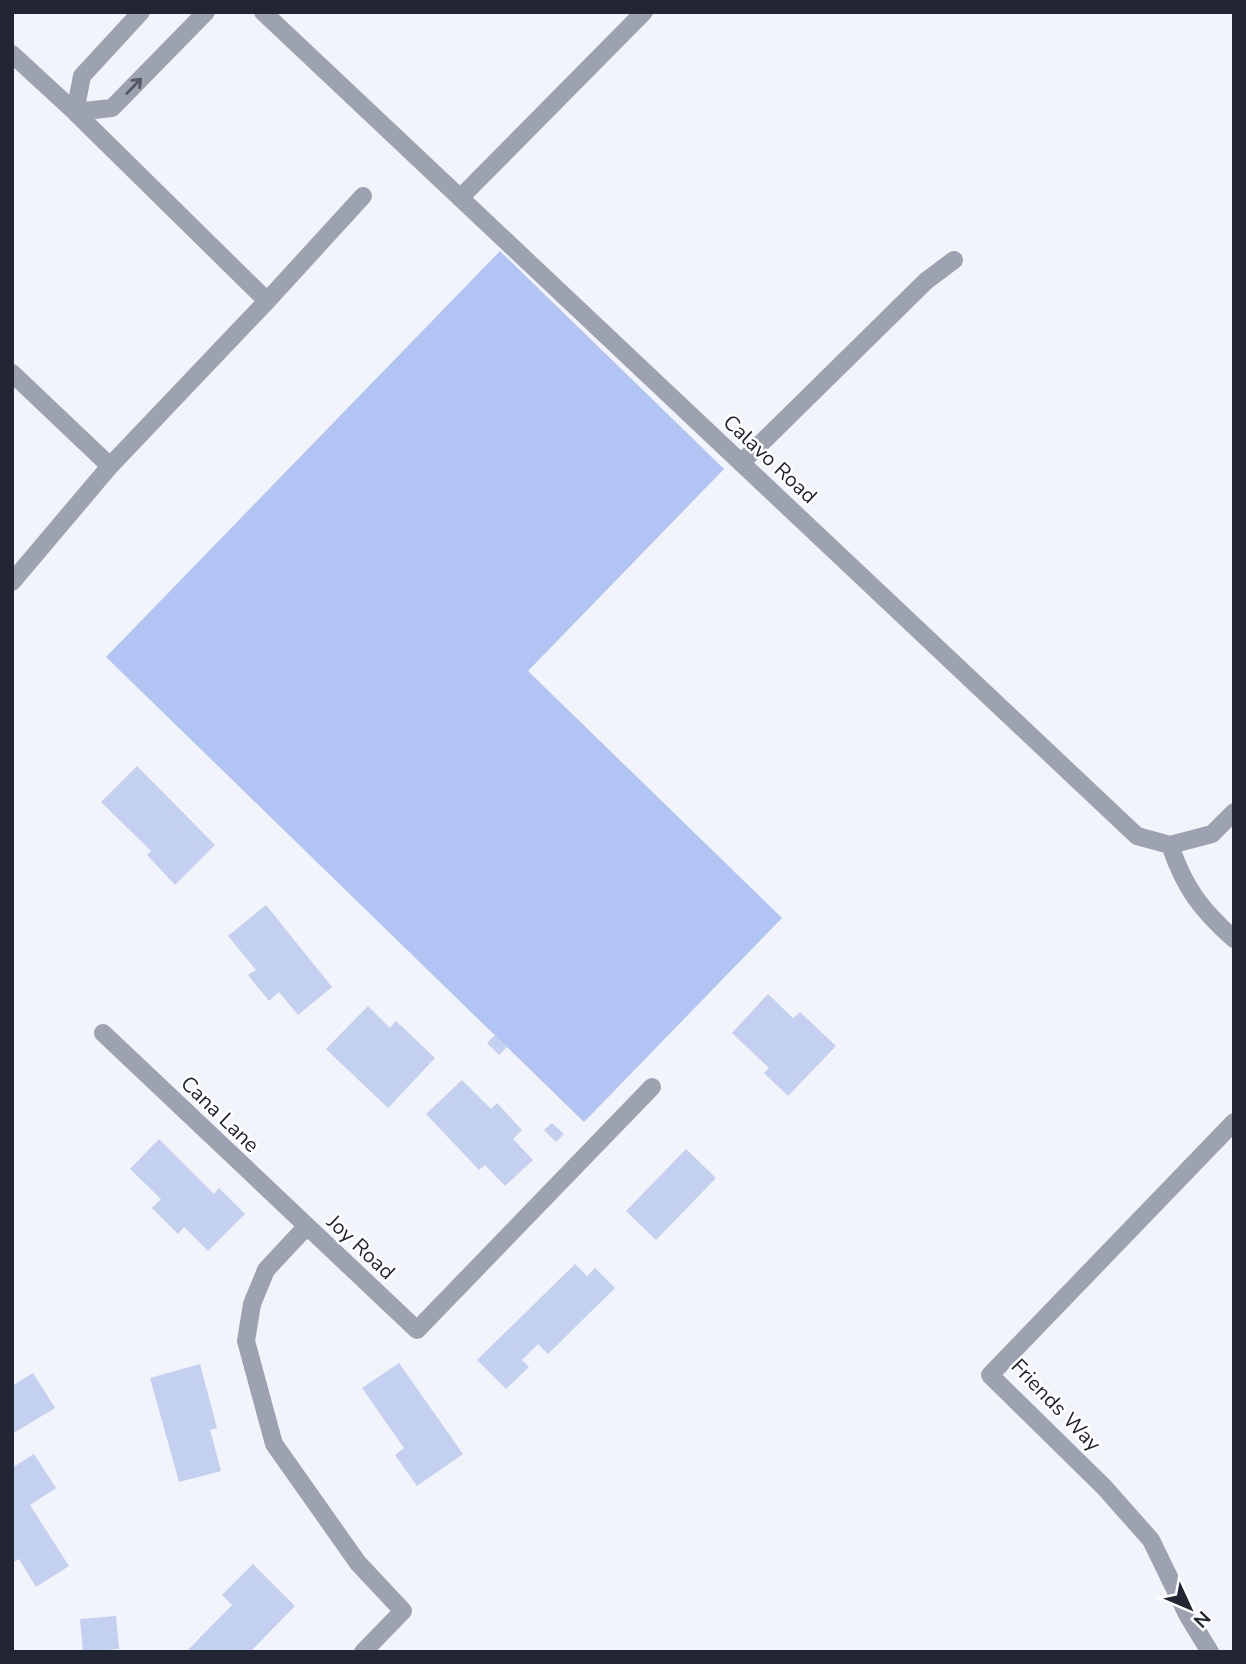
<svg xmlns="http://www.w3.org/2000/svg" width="1246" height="1664" font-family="'Nunito Sans',sans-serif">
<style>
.green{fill:#b2c4f4}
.building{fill:#c4d0f0}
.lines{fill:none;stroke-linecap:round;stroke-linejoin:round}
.minor{stroke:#9da2b0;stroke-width:18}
.oneway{stroke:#535864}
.labels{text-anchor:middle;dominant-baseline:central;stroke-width:5;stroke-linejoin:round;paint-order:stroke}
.street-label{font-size:21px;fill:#222632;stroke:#fff}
</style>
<rect width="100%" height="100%" fill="#f2f4fb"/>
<path class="green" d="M500 251 724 469 528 671 782 918 584 1122 106 657Z"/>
<path class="building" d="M137 766 215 845 175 885 147 855 151 851 101 802Z
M266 905 332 987 298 1015 279 992 269 1001 248 975 256 970 228 936Z
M768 994 793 1018 800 1012 836 1046 788 1096 764 1073 769 1068 732 1033Z
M368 1006 390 1028 396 1021 435 1058 388 1108 326 1049Z
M495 1035 507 1047 499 1055 487 1043Z
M462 1080 491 1109 497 1103 522 1130 513 1139 533 1160 505 1186 485 1165 479 1170 426 1114Z
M552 1123 564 1134 556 1142 544 1130Z
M159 1139 214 1194 219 1188 245 1214 208 1251 184 1227 178 1234 152 1208 161 1199 130 1169Z
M686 1149 716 1178 656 1240 626 1211Z
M575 1264 587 1276 595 1268 615 1288 548 1354 538 1344 522 1360 529 1367 506 1389 477 1360Z
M399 1363 463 1454 417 1486 395 1455 404 1448 362 1388Z
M200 1364 217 1428 210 1430 221 1471 179 1482 150 1378Z
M33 1373 55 1408 12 1434V1386Z
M34 1454 56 1488 30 1505 69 1566 36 1587 19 1559 12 1563V1468Z
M253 1564 295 1606 250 1652H186L232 1605 222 1595Z
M116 1616 119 1649 83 1652 80 1619Z"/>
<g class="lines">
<path class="minor" d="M141 12 82 76 75 112 112 108 206 12
M263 12 1137 836 1170 845
M12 54 75 112 267 301
M460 198 644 12
M12 373 110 466 267 301 363 196
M741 463 926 281 954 260
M12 582 110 466
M1170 845C1184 887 1201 910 1234 939
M1170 845 1212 834 1234 812
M103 1033 417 1330 652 1087
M306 1227 266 1270 252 1304 246 1341 274 1444 358 1563 403 1611 363 1652
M1210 1652 1188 1616 1151 1540 1104 1487 990 1375 1234 1122"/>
</g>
<defs><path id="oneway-shaft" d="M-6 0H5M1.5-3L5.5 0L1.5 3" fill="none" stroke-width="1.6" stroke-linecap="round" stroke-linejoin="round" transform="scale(1.75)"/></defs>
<use class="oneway" href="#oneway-shaft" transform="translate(134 86) rotate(-46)"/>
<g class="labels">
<g class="street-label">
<text transform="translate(770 459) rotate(43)">Calavo Road</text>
<text transform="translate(220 1114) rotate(44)">Cana Lane</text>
<text transform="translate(361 1247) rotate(43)">Joy Road</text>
<text transform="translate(1056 1405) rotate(46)">Friends Way</text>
</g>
</g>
<rect width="1246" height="1664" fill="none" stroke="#222632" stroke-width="28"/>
<g transform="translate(1190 1608) rotate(134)" stroke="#ffffff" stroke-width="5" paint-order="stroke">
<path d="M0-5L12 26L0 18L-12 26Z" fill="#222632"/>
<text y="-10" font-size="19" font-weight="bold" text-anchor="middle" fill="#222632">N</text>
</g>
</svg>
